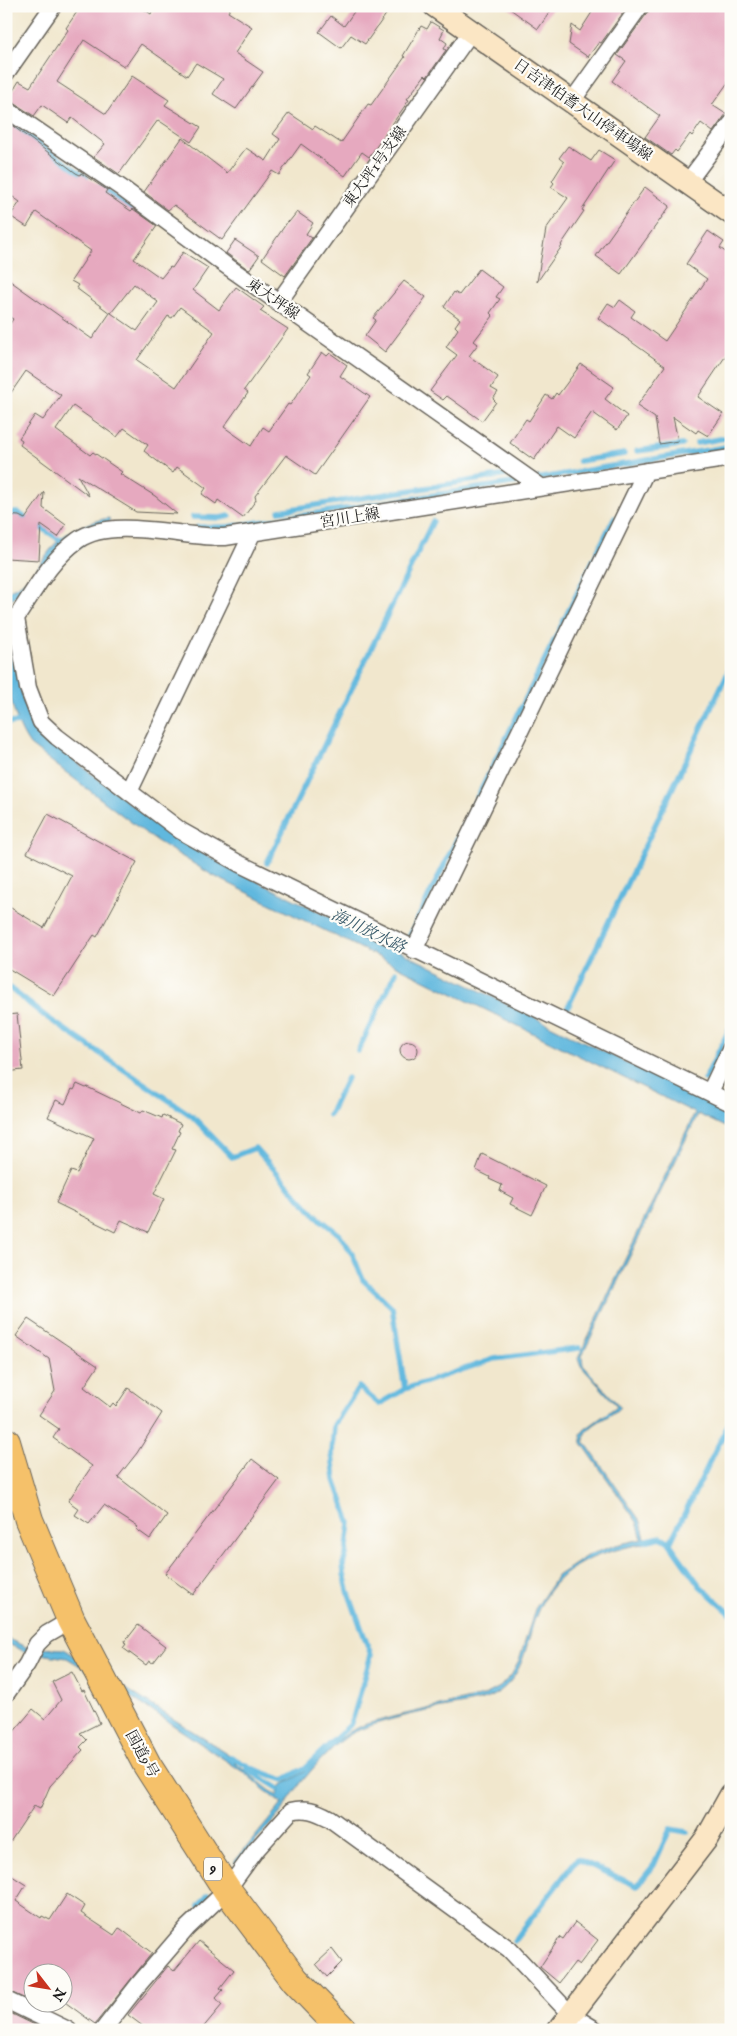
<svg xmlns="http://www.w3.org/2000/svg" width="737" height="2036" font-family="'IM FELL English','Noto Serif JP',serif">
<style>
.water{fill:#61b8de;stroke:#3e6a7d}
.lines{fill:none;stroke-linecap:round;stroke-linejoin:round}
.stream{stroke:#61b8de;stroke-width:5.5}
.building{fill:#e6a9bf;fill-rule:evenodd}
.street-casing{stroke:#67635a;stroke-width:19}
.secondary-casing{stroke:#67635a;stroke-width:25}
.highway-casing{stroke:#67635a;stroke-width:30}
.street{stroke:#fff;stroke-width:16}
.secondary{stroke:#fbe6c4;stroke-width:22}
.highway{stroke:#f5c16b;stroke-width:28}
.labels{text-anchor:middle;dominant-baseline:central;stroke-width:4.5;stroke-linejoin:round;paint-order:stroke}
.shield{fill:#fdfcf7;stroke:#605f5e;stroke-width:1}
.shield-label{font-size:14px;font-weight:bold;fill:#1c1c1c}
.street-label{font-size:15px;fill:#1c1c1c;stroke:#fdfcf7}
.water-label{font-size:16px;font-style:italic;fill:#385a6a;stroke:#fdfcf7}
</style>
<rect width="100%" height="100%" fill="#fdfcf7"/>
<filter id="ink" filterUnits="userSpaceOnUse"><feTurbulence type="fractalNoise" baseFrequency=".02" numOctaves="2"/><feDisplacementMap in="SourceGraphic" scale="10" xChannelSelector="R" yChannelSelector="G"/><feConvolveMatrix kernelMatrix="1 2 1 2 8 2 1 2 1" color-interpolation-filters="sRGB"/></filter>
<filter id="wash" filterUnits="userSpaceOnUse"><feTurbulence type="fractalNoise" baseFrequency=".0096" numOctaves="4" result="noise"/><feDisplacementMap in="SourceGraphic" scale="20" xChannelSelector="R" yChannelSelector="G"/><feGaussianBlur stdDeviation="1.12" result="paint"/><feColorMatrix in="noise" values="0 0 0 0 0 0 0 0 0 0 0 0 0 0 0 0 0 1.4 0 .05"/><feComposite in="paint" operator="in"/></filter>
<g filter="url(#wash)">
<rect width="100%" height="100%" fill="#f1e7cd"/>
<path class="water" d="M109 518 110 523 24 593 6 601V591C29 584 37 567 51 549 62 532 90 521 109 518Z
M14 632 17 638C19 675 16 705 42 735L161 828 222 864 731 1114V1130L698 1114 582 1356 583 1365 620 1407C610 1419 585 1423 584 1441L641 1522 646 1543C586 1555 546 1570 530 1635 524 1656 519 1677 500 1691 485 1703 461 1704 442 1708 418 1713 372 1722 351 1734 329 1747 294 1788 283 1810L236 1864 234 1862 283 1803 275 1799 246 1774 140 1703 67 1658 40 1654 35 1656 6 1643V1638L28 1648 64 1649 236 1759 235 1763 277 1796 281 1786 304 1772 333 1744 351 1731 366 1724 401 1715 483 1696 500 1687 512 1674 519 1661 535 1609 557 1576 588 1555 616 1545 642 1539 637 1522 582 1443 581 1435 584 1430 617 1406 581 1366 578 1358 695 1113 212 875 152 838 30 745C8 714 6 670 6 633Z"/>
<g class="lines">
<path class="stream" d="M6 121 86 177
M100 187 138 213
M6 318 17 325
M697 443 731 437
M637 451 682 445
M579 461 624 454
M536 479 731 446
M279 511 507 475
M6 513H18L62 541
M193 517 220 518 230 516
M198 527H227L524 481
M6 723 24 722
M267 863 433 521
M409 937 614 518
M7 986 45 1016 192 1116 232 1157 255 1148 316 1216 340 1235 352 1253 363 1280 392 1307 405 1389
M566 1011 731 666
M358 1051 396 972
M705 1079 731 1026
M329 1115 347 1078
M644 1541 661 1537 668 1541 700 1586 731 1614
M671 1541 731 1419
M231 1757 251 1768 284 1780 305 1768 350 1725 353 1718 371 1655 349 1594 344 1574 343 1564 346 1555 350 1523 335 1480 332 1453 334 1425 359 1387 379 1404 405 1389 494 1359 579 1348
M247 1769 278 1788
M199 1906 208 1895
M514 1941 577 1859 637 1886 654 1865 670 1829 687 1832"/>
</g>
<g id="blocks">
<path class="building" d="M81 6H139L151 14 155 6H232L228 12 252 27 235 53 263 72 236 109 213 94 223 79 196 63 187 76 141 44 125 67 84 40 57 82 106 114 132 76 169 100 165 105 201 127 191 142 158 120 119 174 94 157 105 144 72 118 68 123 42 105 34 116 8 99 19 81 30 87 68 30 66 28Z
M358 6H392L365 44 351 35 341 48 319 32 331 16 344 26Z
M506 6H554L538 29Z
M596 6H628L601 43 599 42 588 57 569 44 572 25 580 31Z
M650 6H731V78L712 105 726 114 713 132 701 123 692 136 690 134 677 152 675 150 671 155 645 137 660 116 612 81 626 61 617 55 648 12Z
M431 22 444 30 440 38 447 43 444 49 446 50 427 77 425 75 407 99 409 100 369 157 362 152 345 176 301 144 279 175 272 171 222 240 174 205 168 210 144 192 182 138 227 173 246 148 266 161 280 139 273 134 289 113 313 129 315 126 341 143 368 104 371 105 405 57 403 56 421 26 427 29Z
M6 121 76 173 80 175 81 173 107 190 105 193 131 211 133 209 157 226 134 259 161 278 170 267 172 268 183 252 208 268 193 290 219 310 236 287 264 307 260 311 288 329 244 390 248 393 224 427 251 446 263 427 269 431 288 404 290 405 311 375 308 373 322 352 327 356 330 353 347 365 340 376 370 397 315 475 286 455 255 496 256 500 243 518 218 500 216 504 202 494 206 488 177 467 173 473 144 451 148 445 124 428 117 437 73 406 56 430 90 455 93 452 122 472 120 474 155 496 177 514 136 512 78 476 89 496 20 445 22 440 19 438 35 415 43 420 61 395 26 371 6 400V330L13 319 6 315V278L92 339 110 313 76 288 78 285 71 281 91 251 36 212 27 227 10 216 20 202 6 192ZM134 284 158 302 137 331 111 313ZM180 307 214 332 176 387 137 360 168 316 172 318Z
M568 146 591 161 599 150 615 160 582 210 584 211 561 245 562 246 537 282 546 229 568 198 551 187 554 183 552 181 564 162 559 158Z
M645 187 670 206 621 274 596 256Z
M297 212 313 223 306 234 312 238 285 276 262 259 288 221 289 222Z
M708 231 724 242 720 248 731 256V348L698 397 723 414 708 436 698 430 696 433 673 417 678 441 659 444 655 418 637 406 665 366 598 318 608 303 615 307 620 300 635 311 631 317 665 341 707 279 686 264Z
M235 240 259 256 249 270 226 253Z
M479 269 503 287 496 297 500 299 490 313 493 316 474 341 478 344 469 356 498 377 491 388 498 392 493 399 496 402 482 421 447 396 443 400 430 391 457 355 446 347 458 329 455 326 460 319 444 307 454 292 459 295Z
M404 281 426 297 385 352 365 336 376 320 373 318Z
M581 364 614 387 605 399 627 416 617 430 592 412 574 438 557 426 534 460 510 443 526 419 529 421 546 395 552 399 556 393 558 395Z
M44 492 43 508 66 525 58 537 41 525 39 560 6 558V515L19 516 25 519Z
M48 814 137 862 97 937 94 935 54 996 6 967V905L44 928 72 876 27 853Z
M17 1014 23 1070 6 1072V1015Z
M400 1050a9 9 0 1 1 18 0a9 9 0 1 1-18 0Z
M77 1084 86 1088 87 1087 141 1113 143 1110 162 1118 163 1115 181 1124 178 1131 180 1132 172 1149 176 1150 154 1194 164 1199 148 1232 121 1220 115 1232 56 1203 71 1171 77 1173 94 1138 48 1117 56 1100 65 1104 72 1089 74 1090Z
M482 1154 546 1186 532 1215 510 1204 513 1198 500 1191 502 1185 489 1179 490 1177 476 1170Z
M28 1319 98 1366 84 1387 110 1407 113 1403 116 1406 128 1388 162 1413 137 1453 118 1477 167 1515 150 1539 136 1529 138 1527 104 1505 89 1524 75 1515 79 1509 68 1501 92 1466 53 1438 59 1429 39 1415 55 1391 49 1359 16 1336Z
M252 1459 279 1480 193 1595 165 1574Z
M138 1625 166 1646 153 1663 149 1661 146 1665 123 1648 126 1644 124 1643Z
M72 1672 82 1691 84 1690 100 1723 80 1733 87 1740 80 1747 83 1750 50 1786 40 1809 34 1806 6 1848V1741L33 1709 45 1719 61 1700 52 1682Z
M6 1872 26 1885 16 1901 41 1918 42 1916 50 1920 67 1894 85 1906 81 1913 114 1935 119 1928 121 1929 152 1953 95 2024 62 2000V1974H32V2002L6 1990Z
M575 1922 598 1940 579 1965 575 1962 559 1983 540 1967 560 1937 563 1939Z
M199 1941 234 1970 220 1988 223 1990 216 1998 222 2005 201 2030H148L128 2015 168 1966 174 1971Z
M332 1949 342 1962 327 1977 316 1964Z
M6 2011 41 2028 40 2030H6Z"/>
</g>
</g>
<g filter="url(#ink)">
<use href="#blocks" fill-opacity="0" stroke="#67635a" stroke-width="1"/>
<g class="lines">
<defs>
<path id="street" d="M6 73 53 6
M572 101 640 6
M6 109 123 189 224 264 541 487
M687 183 731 124
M278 303 471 32
M6 617 16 618C34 591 51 559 78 540 112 516 184 538 225 537L731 458
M16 618 28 688 41 722 57 737 181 831 240 864 731 1103
M129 792 252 534
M414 950 646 471
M710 1092 731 1048
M6 1694 27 1664 37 1644 47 1634 71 1620
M6 2000 68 2030
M103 2030 139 1984 187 1928 227 1890 256 1850 291 1811C305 1807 316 1811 329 1818L509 1949 571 2015 596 2030"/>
<path id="secondary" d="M435 6 731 213
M559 2030 707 1838 731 1795"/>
<path id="highway" d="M6 1442 29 1520 71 1620 147 1765 227 1890 295 1980 343 2030"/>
</defs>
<use href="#street" class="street-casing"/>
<use href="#secondary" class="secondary-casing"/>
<use href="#highway" class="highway-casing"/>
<use href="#street" class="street"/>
<use href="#secondary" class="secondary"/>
<use href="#highway" class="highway"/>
</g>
</g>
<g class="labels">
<rect class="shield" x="204" y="1857.5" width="18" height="23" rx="4"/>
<g class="shield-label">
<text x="213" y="1869">9</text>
</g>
<g class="street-label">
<text transform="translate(583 110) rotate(35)">日吉津伯耆大山停車場線</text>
<text transform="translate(375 167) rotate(-54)">東大坪1号支線</text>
<text transform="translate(273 299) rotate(35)">東大坪線</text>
<text transform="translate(350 518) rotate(-9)">宮川上線</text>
<text transform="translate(142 1754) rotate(61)">国道9号</text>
</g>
<g class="water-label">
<text transform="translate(368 932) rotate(26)">海川放水路</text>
</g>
</g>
<rect width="737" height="2036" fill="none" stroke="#fdfcf7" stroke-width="25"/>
<g transform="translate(48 1988) rotate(121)"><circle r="24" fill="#fdfcf7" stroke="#a3a29f"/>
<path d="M0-4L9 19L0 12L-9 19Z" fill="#c8321e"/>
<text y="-8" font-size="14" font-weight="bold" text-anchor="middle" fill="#1c1c1c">N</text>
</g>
</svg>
